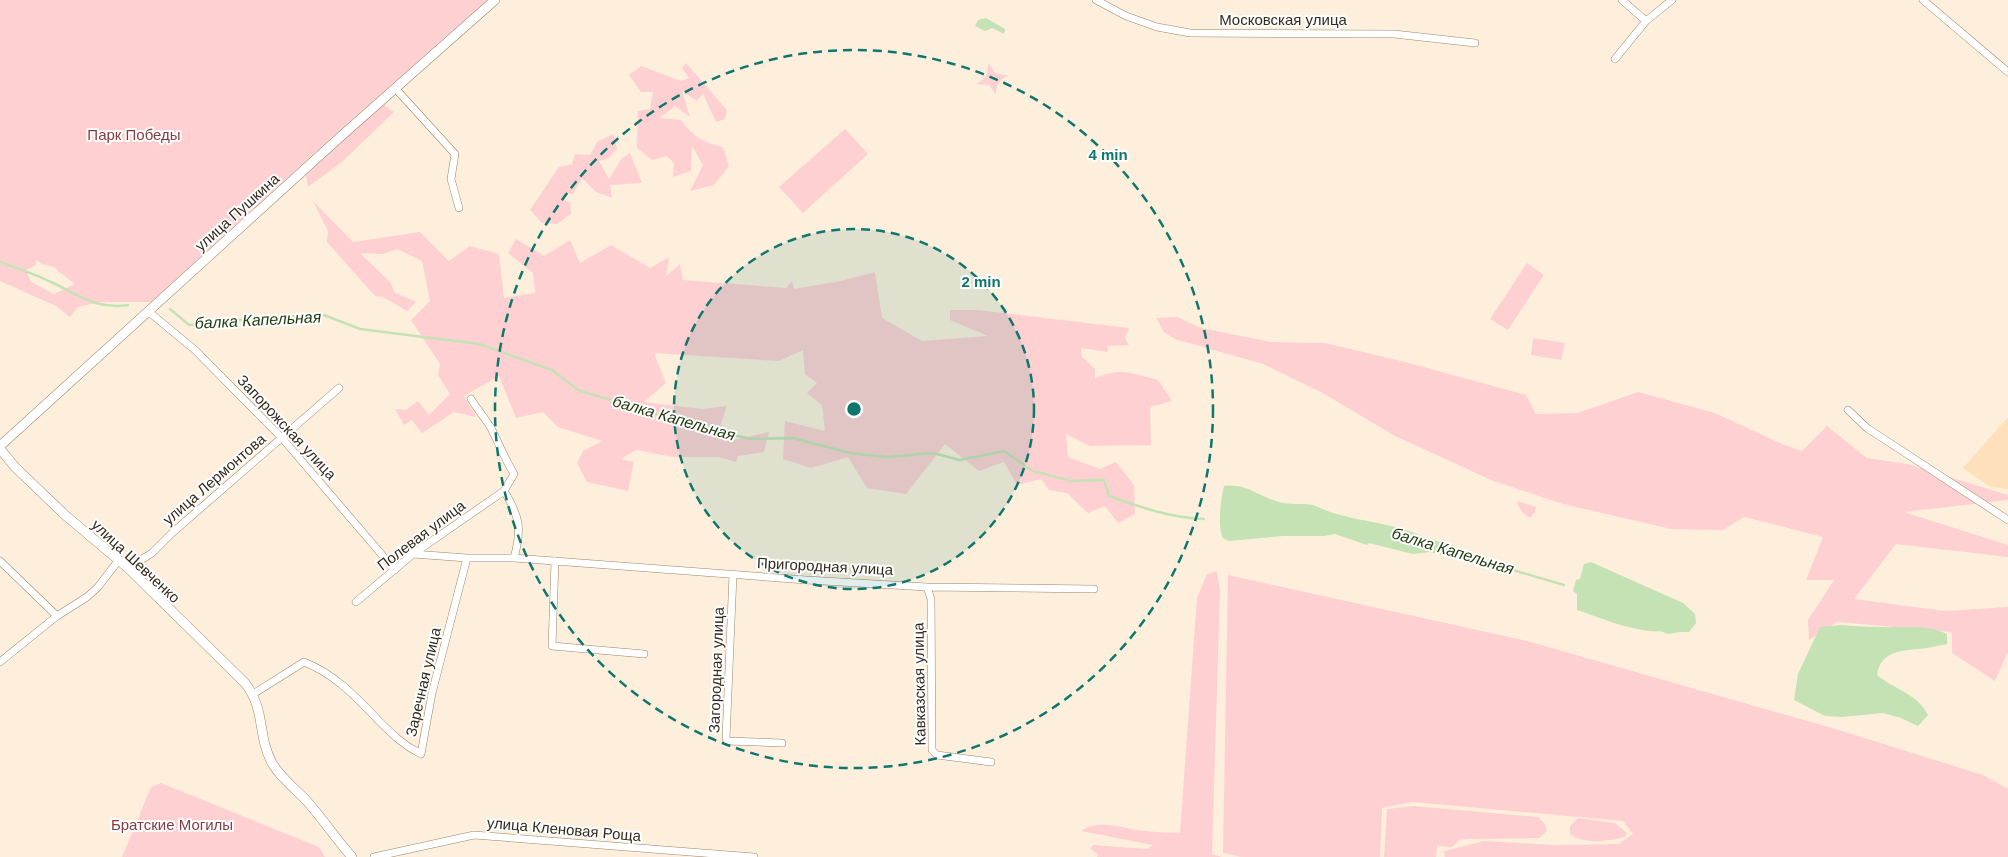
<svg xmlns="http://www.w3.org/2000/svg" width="2008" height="857" font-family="Arial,sans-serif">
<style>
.built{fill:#fee1ba}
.green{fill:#fed0d1;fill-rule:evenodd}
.water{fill:#c4e2b4}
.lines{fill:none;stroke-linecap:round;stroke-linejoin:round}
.stream{stroke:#c4e2b4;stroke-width:2.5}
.minor-casing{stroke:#9b8668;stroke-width:8}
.tertiary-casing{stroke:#9b8668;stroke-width:10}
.minor{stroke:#fff;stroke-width:7}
.tertiary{stroke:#fff;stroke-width:9}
.ring{fill:none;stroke:#0f766e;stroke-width:2.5;stroke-dasharray:9 6}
.labels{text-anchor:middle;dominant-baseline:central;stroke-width:4;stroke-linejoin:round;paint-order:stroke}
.street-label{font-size:15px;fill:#332a1d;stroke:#fff}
.park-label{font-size:15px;fill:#843c42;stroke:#fff}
.water-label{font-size:16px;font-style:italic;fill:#1f3a0b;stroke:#fff}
.centre{fill:#0f766e;stroke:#fff;stroke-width:2.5}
.ring-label{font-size:15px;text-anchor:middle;font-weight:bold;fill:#0f766e;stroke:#fff;stroke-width:4;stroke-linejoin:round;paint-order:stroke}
</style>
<rect width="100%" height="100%" fill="#fdefdc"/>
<path class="built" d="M2008 417V489L1990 487 1963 468Z"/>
<path class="green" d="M0 0H488L334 135 151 302H100L78 307 70 317 56 306 0 281ZM36 260 42 264 55 267 58 271 75 284 54 294 31 282 26 270 36 265Z
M686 63 727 110 725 119 716 122 703 94 697 101 682 91 690 117 675 106 660 118 681 120C692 136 704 143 723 147L729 166 714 185 690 191 703 165 692 146 691 171 673 177 674 163 667 156 652 160 637 148 638 111 650 109 653 92H641L629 75 641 66 681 81 689 78 682 68Z
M988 63 996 74 1008 75C999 80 996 85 996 95L989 85 976 84C986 79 988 74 988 63Z
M383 104 394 112 342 162 308 187 306 175Z
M845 129 868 154 803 213 779 187Z
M613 134 617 149 608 159 599 161 609 179 622 158 630 153 642 183 610 185 612 198 596 192 582 178 573 194 567 193 563 200 570 202 571 214 557 224 542 223 530 210 559 167 572 164 575 154 590 155 597 142Z
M313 201 353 242 420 232 449 261 470 246 499 254 504 298 535 293 533 273 508 253 516 239 544 256 570 240 580 263 611 245 650 268 669 257 666 276 680 264 683 280 786 288 792 281 794 289 841 281 875 272 882 318 922 341 988 336 950 320V310H978L1129 328 1125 338 1129 345 1107 346 1108 352 1081 348 1082 357 1095 369V378C1122 367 1130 373 1158 380L1172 401 1150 407 1151 445 1090 446 1066 434 1068 457 1100 469 1116 462 1134 485 1135 514 1118 523 1105 506 1088 513 1067 493 1049 490 1041 479 1017 485 1004 462 979 471 945 444 906 494 867 488 848 457 811 468 783 459 785 421 825 431 822 405 807 393 817 383 805 374 803 350 779 361 654 353 666 383 644 402 702 409 727 406 720 427 729 441 769 432 764 452 738 456 736 462 718 457H673L636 450 621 459 634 462 628 491 587 482 577 463 583 451 602 441 558 427 543 412 516 418 499 376 464 396 476 417 454 412 422 433 412 420 404 425 395 409 406 410 418 401 429 415 450 394 438 375 440 364 411 320 430 301 422 261 397 249 383 254 360 253 391 283 394 292 416 302 407 311 383 297 375 296 327 242 328 231Z
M1527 263 1544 275 1508 330 1490 319Z
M1177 317 1201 328 1271 342 1325 343 1405 362 1526 395 1536 414 1578 413 1638 392 1715 413 1782 444 1802 451 1827 426 1867 458 1907 464 2008 495V500L1904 512 2008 545V557L1896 544 1854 599 1945 611 2008 607V652L1995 681 1952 653V632L1837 622 1809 640 1808 620 1834 580H1806L1823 537 1744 517 1723 530 1671 529 1563 504 1491 480 1430 452 1395 436 1321 392 1263 364 1175 339 1164 332 1156 318Z
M1533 338 1565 343 1561 360 1531 355Z
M1518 501 1536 507 1535 512 1530 518 1523 513 1517 504Z
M1217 571 1220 590 1212 854 1222 857H1097L1098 855 1090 848 1093 845 1147 849 1153 845 1081 831C1100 818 1124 829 1145 831 1156 832 1169 833 1180 833L1197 598 1207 574Z
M1228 575 1527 641 1839 730 1983 775 2008 789V857H1445L1444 851 1484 841 1554 845 1619 844 1633 834 1623 821 1412 802 1382 808 1380 857H1241L1223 853Z
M161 783 319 847 325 857H122L151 787Z
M1414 806 1538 817 1545 824 1547 831 1539 838 1468 839 1459 840 1452 847 1437 846 1436 857H1384L1387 809Z
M1578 818 1615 823 1627 833 1625 837C1610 841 1583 845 1570 834V826Z"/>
<path class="water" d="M986 18 1005 29 1004 34 992 28 985 31 975 26 978 20Z
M1224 486C1247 483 1259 497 1279 502 1290 505 1301 503 1313 505 1319 507 1324 510 1330 512 1360 522 1395 523 1423 537 1435 542 1458 543 1464 555L1453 558 1430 552 1413 554 1369 543 1367 545 1335 534 1324 536H1283L1229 541 1223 538C1217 527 1221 499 1224 486Z
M1591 562 1683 603 1695 614 1696 623 1689 632H1680L1668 634C1661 630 1656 632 1649 631 1624 628 1601 618 1577 610V594L1573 591 1576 580 1580 579 1584 564Z
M1841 625C1854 626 1868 627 1881 627 1903 628 1927 624 1947 634V644C1940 645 1934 647 1927 648 1906 651 1881 648 1877 675 1895 690 1917 693 1928 715L1918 726 1901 718 1883 713 1842 717 1825 716 1794 700 1798 674 1820 627Z"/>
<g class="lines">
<path class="stream" d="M0 262C17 268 35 274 51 282 77 294 96 310 128 305
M170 309 189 325 261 318 324 315 360 329 479 344 552 370 578 390 697 427 751 439 793 438 850 453 887 457 933 453 960 460 1004 451 1033 471 1071 481 1104 480 1109 496C1140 507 1171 518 1204 519
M1462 555 1564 585"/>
<defs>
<path id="minor" d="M1096 0 1126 16 1157 27 1190 33 1394 34 1475 43
M1622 0 1646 21
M1923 0 2008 72
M1615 59 1646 21 1672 0
M395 88 455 154 451 179 459 208
M149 312 195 350 282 438 395 570
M471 399C477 409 485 418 491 428 499 444 505 459 514 474L504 491C520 517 522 529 514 558
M1848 410 1867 428 2008 520
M413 554 467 558H514L806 580 927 587 1094 589
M0 561 57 616
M555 561 552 646 644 654
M128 568 152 553 172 533 339 388
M733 575 726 738 727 741 782 743
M927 587 931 599 932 750 937 755 991 762
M356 602 413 554 504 491
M0 662 57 616 87 597 98 587 118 561
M253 694 304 662C335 674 356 697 379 721 393 735 403 745 421 754L432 693 467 558
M374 857 474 835 754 857"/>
<path id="tertiary" d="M0 446 339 138 495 0
M0 449 15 467 65 515 128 568 245 683C266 710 257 735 272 763 280 777 294 788 306 800 322 818 336 839 352 857"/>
</defs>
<use href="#minor" class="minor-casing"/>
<use href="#tertiary" class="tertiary-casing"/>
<use href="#minor" class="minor"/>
<use href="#tertiary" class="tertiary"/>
</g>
<circle cx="854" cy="409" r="180" fill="#0f766e" fill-opacity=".12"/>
<g class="ring">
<circle cx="854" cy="409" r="180"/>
<circle cx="854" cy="409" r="359"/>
</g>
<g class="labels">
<g class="street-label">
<text x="1283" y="19">Московская улица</text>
<text transform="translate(237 212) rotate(-42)">улица Пушкина</text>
<text transform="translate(287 427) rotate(47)">Запорожская улица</text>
<text transform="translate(214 479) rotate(-41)">улица Лермонтова</text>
<text transform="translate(421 535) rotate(-37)">Полевая улица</text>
<text transform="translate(136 561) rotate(43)">улица Шевченко</text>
<text transform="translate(825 566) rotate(3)">Пригородная улица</text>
<text transform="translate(716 670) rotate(-88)">Загородная улица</text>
<text transform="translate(423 682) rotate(-77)">Заречная улица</text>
<text transform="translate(919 684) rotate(-91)">Кавказская улица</text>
<text transform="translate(564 829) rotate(5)">улица Кленовая Роща</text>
</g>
<g class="park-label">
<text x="134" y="134">Парк Победы</text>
<text x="172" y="824">Братские Могилы</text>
</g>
<g class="water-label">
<text transform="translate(258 320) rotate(-3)">балка Капельная</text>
<text transform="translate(674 418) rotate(16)">балка Капельная</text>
<text transform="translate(1453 551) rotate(17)">балка Капельная</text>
</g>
</g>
<circle cx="854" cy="409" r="8" class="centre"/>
<g class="ring-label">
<text x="1108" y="160">4 min</text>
<text x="981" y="287">2 min</text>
</g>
</svg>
